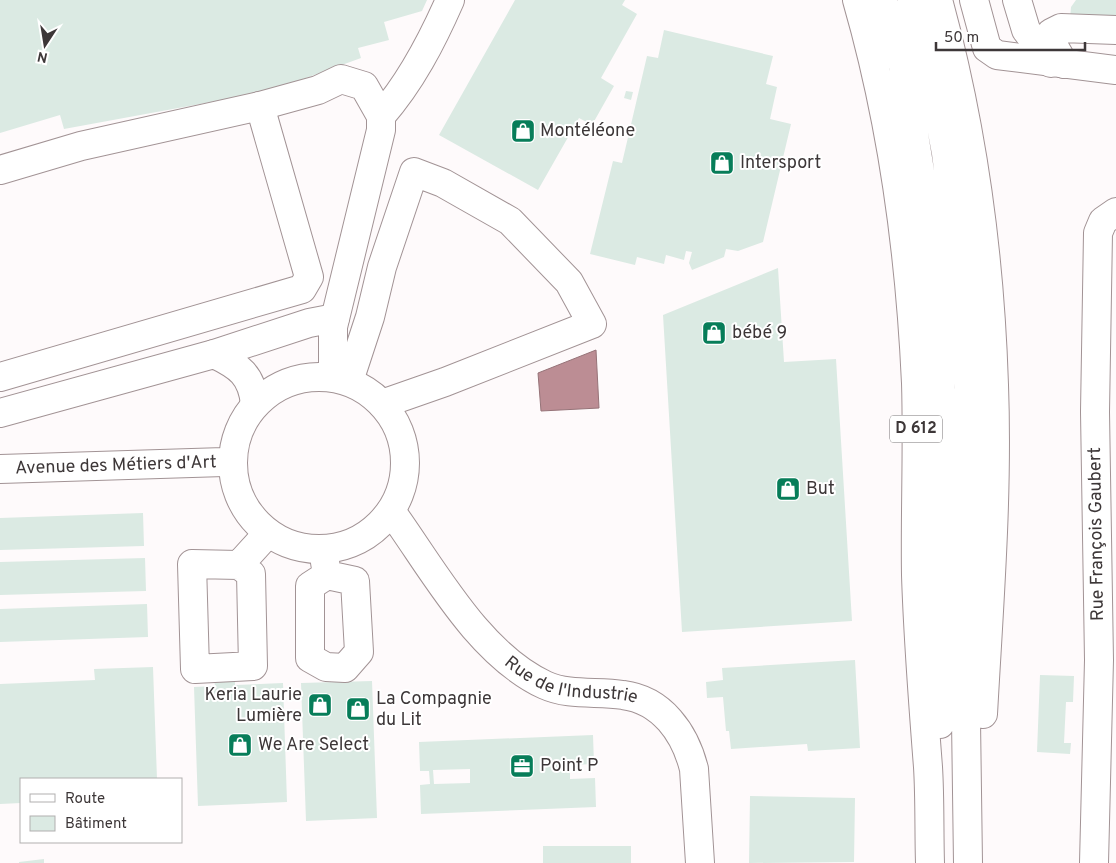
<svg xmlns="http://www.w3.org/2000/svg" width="1116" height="863" font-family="Overpass,sans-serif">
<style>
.water{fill:#bc8d94;stroke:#967378}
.building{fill:#dbeae3;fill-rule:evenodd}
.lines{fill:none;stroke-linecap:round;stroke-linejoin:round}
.minor-casing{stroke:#a29395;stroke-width:30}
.highway-casing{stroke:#a29395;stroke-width:30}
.minor{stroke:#fff;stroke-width:28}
.highway{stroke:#fff;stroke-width:28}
.labels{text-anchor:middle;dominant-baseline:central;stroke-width:4;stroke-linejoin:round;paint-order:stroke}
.shield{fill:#fff;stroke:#777374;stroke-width:1}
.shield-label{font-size:16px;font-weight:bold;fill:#3d3738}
.poi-label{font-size:18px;fill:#3d3738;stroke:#fff;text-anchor:start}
.street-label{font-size:18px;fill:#3d3738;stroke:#fff}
</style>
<rect width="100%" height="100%" fill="#fefafb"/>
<path class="water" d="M596 350 599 408 541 411 538 373Z"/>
<path class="building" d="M0 0H427L422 11 384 22 389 40 358 48 361 58 287 85 260 93 64 129 60 115 0 133Z
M515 0H625L622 5 637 14 601 78 614 86 592 125 579 118 538 190 439 135Z
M1076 0H1116V21L1070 19 1071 7Z
M664 30 773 56 766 84 777 87 770 119 791 124 763 242 738 251 726 249 724 257 692 270 689 263 692 252 686 251 684 260 666 255 664 264 637 257 635 265 590 254 613 161 622 163 647 56 658 58Z
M626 91 633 92 631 100 624 98Z
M778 268 784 362 836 359 852 621 682 632 663 315Z
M143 513 144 546 0 550V518Z
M145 558 146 591 0 595V562Z
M147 604 148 637 0 642V609Z
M855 660 860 748 808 751 807 744 731 749 729 731H726L723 697 707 698 706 682 723 680 722 668Z
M153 667 157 779H21V803L0 804V684L95 680 94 669Z
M1040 675 1074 676 1073 702H1066L1064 743H1071L1070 754 1037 752Z
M235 678V685L283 683 287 802 198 806 194 687 215 686 214 679Z
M372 681 377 818 306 821 301 683Z
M593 735 594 764 570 765V779L595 778 596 807 421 814 420 785 430 784 429 771H420L419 742ZM470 769V783L434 784 433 770Z
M750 796 855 798 854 862 749 863Z
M543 846H631V863H543Z
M44 859V863H19V862Z"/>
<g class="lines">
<defs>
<g id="minor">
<path d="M974 0 987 48 997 55 1116 70"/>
<path d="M1017 0 1026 30 1051 63"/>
<path d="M1064 64 1052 43 1051 33 1061 28 1116 30"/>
<path d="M381 116C411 82 432 41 450 0"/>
<path d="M0 170 81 146 260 106 318 90 341 79 364 86 381 116V130L333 327V377"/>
<path d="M214 354 309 323 335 318"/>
<circle cx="319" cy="463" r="86"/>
<path d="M0 377 302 289 309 277 260 106"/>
<path d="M349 381 370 317 382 267 414 172 443 183 510 221 569 282 592 324 445 382 382 404"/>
<path d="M0 413 214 354C239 366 252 375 255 404"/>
<path id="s1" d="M0 469 224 462 232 459"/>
<path id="s2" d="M391 511C433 569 478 654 545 685 569 696 597 691 623 695 662 700 685 733 694 769L700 863"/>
<path d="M323 549 327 575 310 586V658L326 667 345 668 359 652 355 581 327 575"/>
<path d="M239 565 251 574 253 666 195 669 192 564 239 565 268 533"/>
<path d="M1094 863 1099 660 1095 412 1098 233 1103 221 1116 212"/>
</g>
<path id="highway" d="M857 0C893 125 910 253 916 383 918 447 915 511 916 575 918 640 923 703 928 767 930 799 929 831 930 863
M883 0 903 66 929 227 936 305 942 407 940 724
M912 0 928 57 946 153 955 225 969 387 965 649 968 863
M938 0C972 124 990 257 994 385 998 495 989 605 983 714"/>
</defs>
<use href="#minor" class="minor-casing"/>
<use href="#highway" class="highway-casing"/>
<use href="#minor" class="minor"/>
<use href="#highway" class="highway"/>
</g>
<defs>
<symbol id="shop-square" viewBox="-11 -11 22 22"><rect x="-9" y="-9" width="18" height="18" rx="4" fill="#077d59" stroke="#fff"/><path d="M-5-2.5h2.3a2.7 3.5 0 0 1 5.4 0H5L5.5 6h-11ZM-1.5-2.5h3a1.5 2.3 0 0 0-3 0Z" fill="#fff"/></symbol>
<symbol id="office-square" viewBox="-11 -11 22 22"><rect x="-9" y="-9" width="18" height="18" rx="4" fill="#077d59" stroke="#fff"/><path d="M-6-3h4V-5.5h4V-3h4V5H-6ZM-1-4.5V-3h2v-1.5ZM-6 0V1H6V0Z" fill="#fff"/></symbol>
</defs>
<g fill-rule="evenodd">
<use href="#shop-square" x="509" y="117" width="28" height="28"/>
<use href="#shop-square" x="708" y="149" width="28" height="28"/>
<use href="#shop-square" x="700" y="319" width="28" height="28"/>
<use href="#shop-square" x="774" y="475" width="28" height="28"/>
<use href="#shop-square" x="306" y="691" width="28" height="28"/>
<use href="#shop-square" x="344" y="695" width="28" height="28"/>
<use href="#shop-square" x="226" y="731" width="28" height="28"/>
<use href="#office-square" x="508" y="752" width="28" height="28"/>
</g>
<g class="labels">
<rect class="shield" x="890" y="415.5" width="52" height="27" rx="4"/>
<g class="shield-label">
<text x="916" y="429">D 612</text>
</g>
<g class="poi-label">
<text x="540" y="131">Montéléone</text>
<text x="740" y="163">Intersport</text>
<text x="732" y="333">bébé 9</text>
<text x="806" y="489">But</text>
<text x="302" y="695" text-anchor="end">Keria Laurie<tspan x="302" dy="21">Lumière</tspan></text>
<text x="376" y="699">La Compagnie<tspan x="376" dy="21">du Lit</tspan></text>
<text x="258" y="745">We Are Select</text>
<text x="540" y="766">Point P</text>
</g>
<g class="street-label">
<text stroke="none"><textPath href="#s1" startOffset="116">Avenue des Métiers d'Art</textPath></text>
<text transform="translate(1097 534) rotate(-91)">Rue François Gaubert</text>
<text stroke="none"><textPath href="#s2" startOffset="259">Rue de l'Industrie</textPath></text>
</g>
</g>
<rect x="20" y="778" width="162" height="65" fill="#ffffff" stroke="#b1afaf"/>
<rect x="30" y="794" width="25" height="8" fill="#ffffff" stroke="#b1afaf"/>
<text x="65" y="803" font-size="15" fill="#3d3738">Route</text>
<rect x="30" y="816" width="25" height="15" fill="#dbeae3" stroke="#b1afaf"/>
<text x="65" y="828" font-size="15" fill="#3d3738">Bâtiment</text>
<g transform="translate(45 45) rotate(192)" stroke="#ffffff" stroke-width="4" paint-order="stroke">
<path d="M0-4L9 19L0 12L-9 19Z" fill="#3d3738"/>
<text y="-8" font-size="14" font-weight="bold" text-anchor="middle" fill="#3d3738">N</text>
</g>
<path d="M936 42v8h149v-8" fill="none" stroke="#3d3738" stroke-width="2.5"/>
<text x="944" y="42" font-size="15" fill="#3d3738" stroke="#ffffff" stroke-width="4" paint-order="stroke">50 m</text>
</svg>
